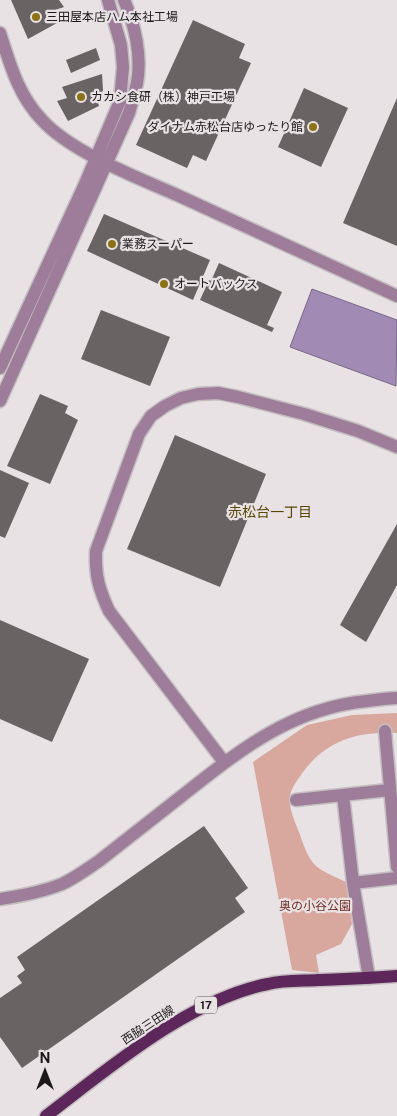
<svg xmlns="http://www.w3.org/2000/svg" width="397" height="1116" font-family="'Public Sans','Noto Sans JP',sans-serif">
<style>
.green{fill:#d8a79e}
.water{fill:#a18bb5;stroke:#786886}
.building{fill:#696364}
.lines{fill:none;stroke-linecap:round;stroke-linejoin:round}
.minor-casing{stroke:#c4bec0;stroke-width:15}
.major-casing{stroke:#c4bec0;stroke-width:15}
.minor{stroke:#9d7d9a;stroke-width:12}
.major{stroke:#5e275c;stroke-width:12}
.poi-dot{fill:#8b7215;stroke:#e9e2e5;stroke-width:2}
.labels{text-anchor:middle;dominant-baseline:central;stroke-width:4.5;stroke-linejoin:round;paint-order:stroke}
.shield{fill:#e9e2e5;stroke:#585556;stroke-width:1}
.shield-label{font-size:11px;font-weight:bold;fill:#1a1819}
.poi-label{font-size:12px;fill:#1a1819;stroke:#e9e2e5;text-anchor:start}
.park-label{font-size:12px;fill:#6f2d23;stroke:#e9e2e5}
.street-label{font-size:12px;fill:#1a1819;stroke:#e9e2e5}
.neighbourhood-label{font-size:14px;fill:#574604;stroke:#e9e2e5}
</style>
<rect width="100%" height="100%" fill="#e9e2e5"/>
<path class="green" d="M397 713V733C358 731 327 740 303 772 298 779 292 787 290 795 288 807 295 822 299 832 311 867 313 867 346 882L352 924 341 944 316 955 319 973 292 970 253 762 307 725 352 715Z"/>
<path class="water" d="M312 289 397 320 396 386 290 347Z"/>
<path class="building" d="M11 0H59L64 7 52 11 57 23 28 39Z
M193 20 245 44 239 58 251 63 206 161 193 155 187 168 136 145Z
M96 48 100 60 71 73 66 60Z
M102 74 103 91 96 95 99 106 68 121 57 101 67 98 62 87Z
M304 88 348 108 321 167 278 147Z
M397 98V246L343 223Z
M104 214 210 260 193 300 87 251Z
M219 263 282 292 267 325 274 328 272 332 200 300 209 280 211 281Z
M101 310 170 337 150 386 81 359Z
M40 394 68 406 65 413 78 420 50 484 7 466Z
M175 435 266 474 220 587 127 549Z
M0 470 29 483 5 538 0 536Z
M397 524V585L366 642 340 625Z
M0 620 89 659 52 742 0 719Z
M204 826 248 888 235 898 245 912 22 1068 0 1037V998L22 983 17 976 25 970 17 957Z"/>
<g class="lines">
<defs>
<path id="minor" d="M0 33C10 64 18 95 42 120 71 152 136 177 177 195 250 229 324 262 397 296
M0 368 84 186 120 101 123 67 121 45 108 0
M0 401 129 113C132 103 135 93 137 83 142 56 135 25 124 0
M385 731 397 867
M224 762 109 611C99 589 95 576 96 551L139 434 151 416 165 406 181 398 198 394 218 393 238 397 304 414 358 431 397 447
M343 795 353 883 369 978
M296 800 389 790
M353 883 397 878
M0 899C21 896 42 892 62 884 75 878 87 869 99 861 127 839 155 817 183 795 240 750 292 708 367 701 377 700 387 698 397 698"/>
<path id="major" d="M46 1116C109 1068 190 999 268 984 284 980 301 981 318 980 344 979 371 978 397 976"/>
</defs>
<use href="#minor" class="minor-casing"/>
<use href="#major" class="major-casing"/>
<use href="#minor" class="minor"/>
<use href="#major" class="major"/>
</g>
<g class="poi-dot">
<circle cx="36" cy="17" r="5"/>
<circle cx="81" cy="97" r="5"/>
<circle cx="313" cy="127" r="5"/>
<circle cx="112" cy="244" r="5"/>
<circle cx="164" cy="284" r="5"/>
</g>
<g class="labels">
<rect class="shield" x="195" y="996.5" width="22" height="17" rx="4"/>
<g class="shield-label">
<text x="206" y="1005">17</text>
</g>
<g class="poi-label">
<text x="46" y="17">三田屋本店ハム本社工場</text>
<text x="91" y="97">カカシ食研（株）神戸工場</text>
<text x="303" y="127" text-anchor="end">ダイナム赤松台店ゆったり館</text>
<text x="122" y="244">業務スーパー</text>
<text x="174" y="284">オートバックス</text>
</g>
<g class="park-label">
<text x="315" y="906">奥の小谷公園</text>
</g>
<g class="street-label">
<text transform="translate(148 1025) rotate(-33)">西脇三田線</text>
</g>
<g class="neighbourhood-label">
<text x="270" y="512">赤松台一丁目</text>
</g>
</g>
<g transform="translate(45 1071)" stroke="#e9e2e5" stroke-width="4" paint-order="stroke">
<path d="M0-4L9 19L0 12L-9 19Z" fill="#1a1819"/>
<text y="-8" font-size="14" font-weight="bold" text-anchor="middle" fill="#1a1819">N</text>
</g>
</svg>
